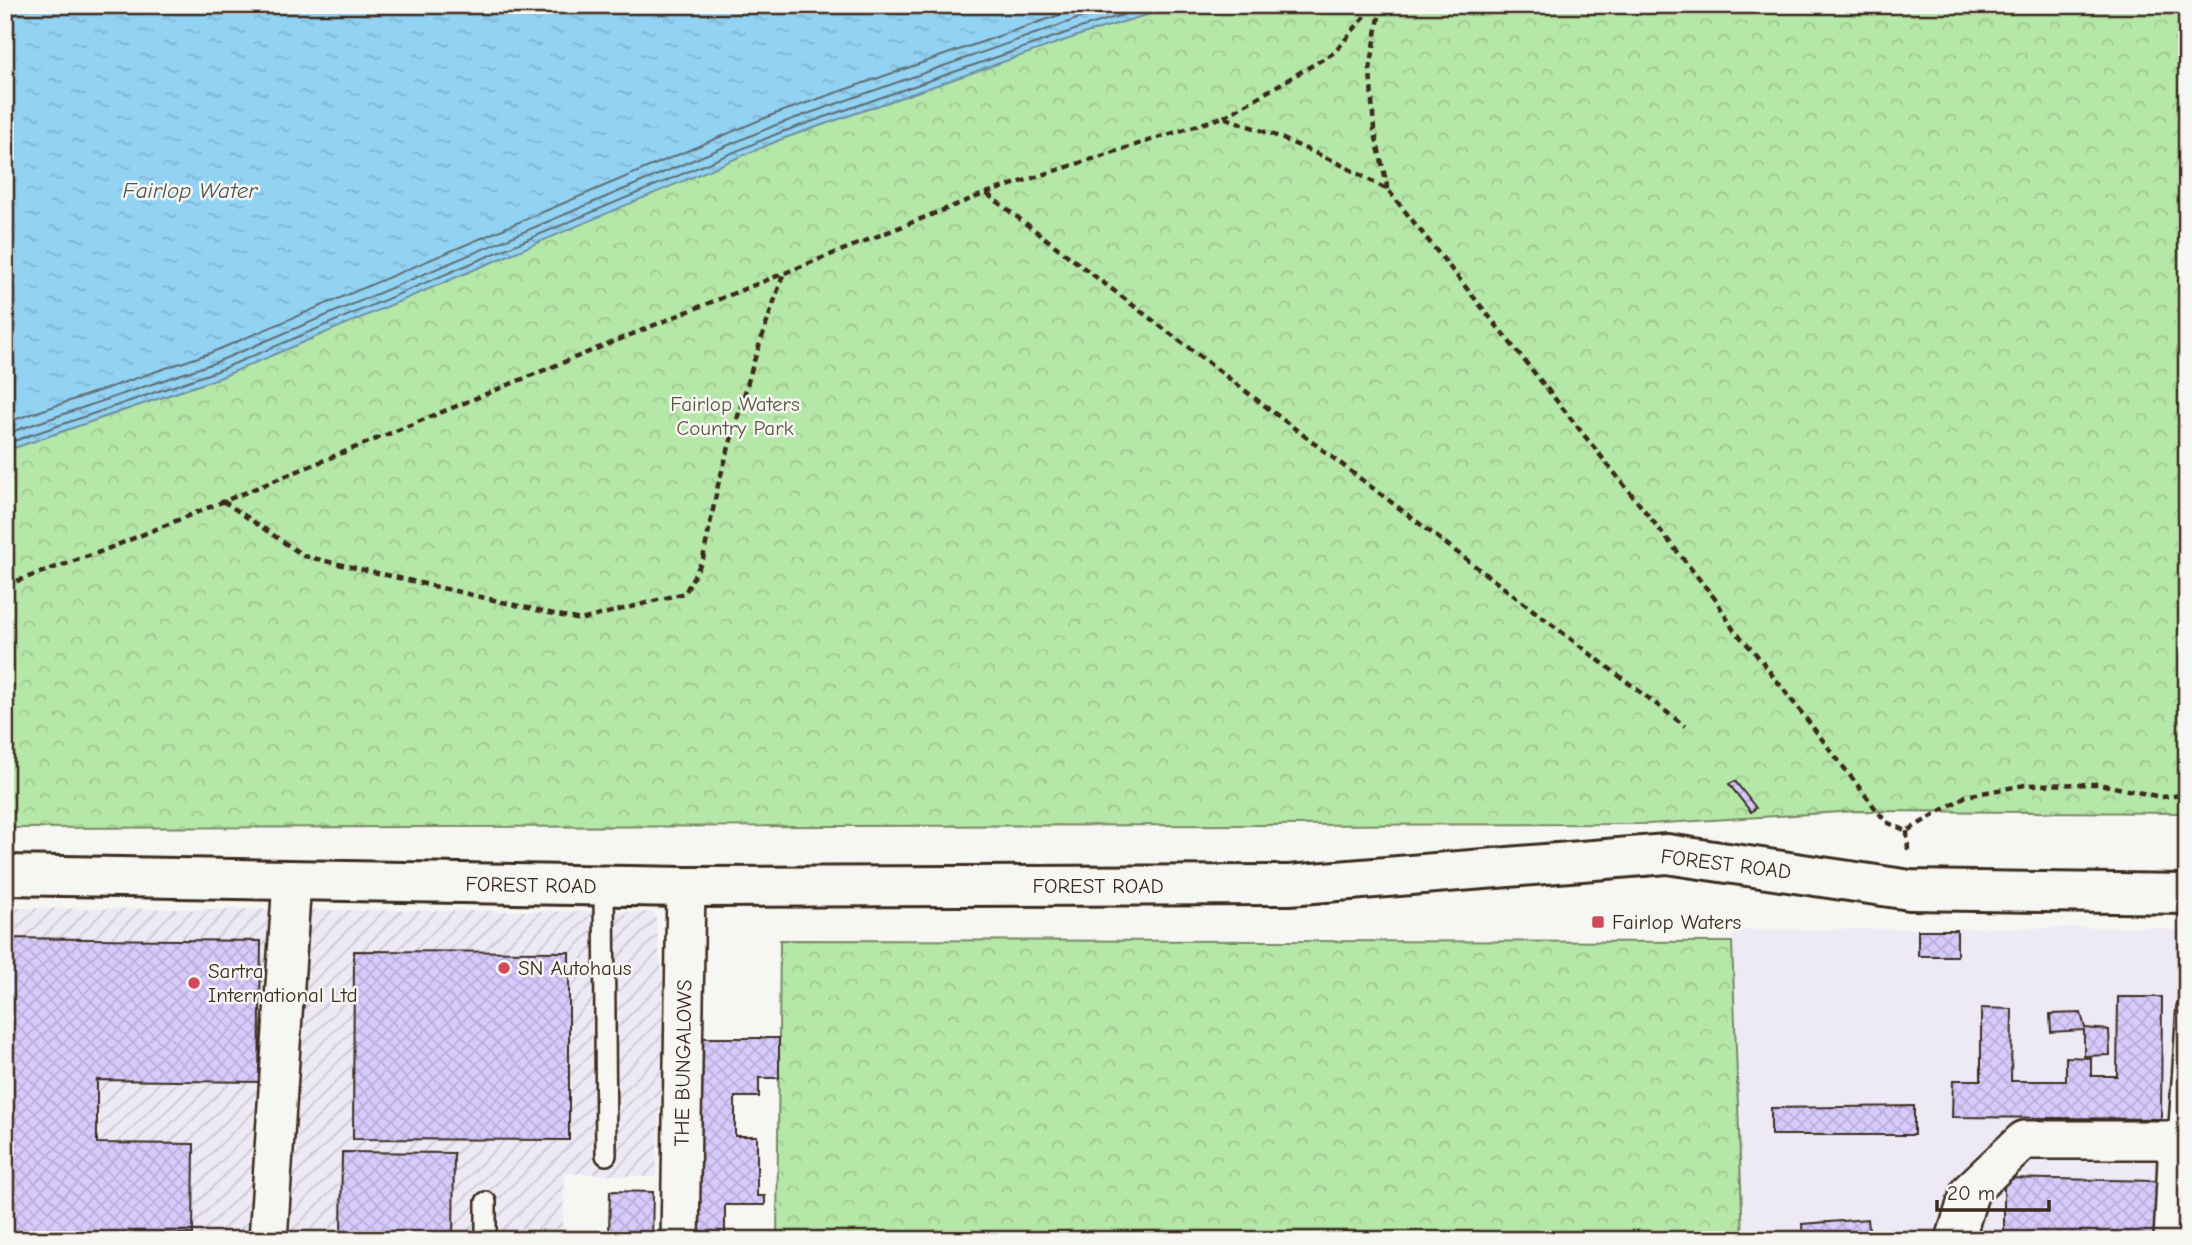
<svg xmlns="http://www.w3.org/2000/svg" width="2192" height="1245" font-family="'Comic Neue',sans-serif">
<style>
.built{fill:#ede9f5}
.industrial{fill:url(#industrial-furrows)}
.park{fill:url(#park-crowns);stroke:#788863;stroke-width:2}
.water{fill:url(#water-ripples);stroke:#6f8f9e;stroke-width:2}
.lines{fill:none;stroke-linecap:round;stroke-linejoin:round}
.shore{stroke:#5e6d73;stroke-width:2}
.building{fill:url(#building-cross-hatch);stroke:#3b2a1e;stroke-width:2}
.service-casing{stroke:#3b2a1e;stroke-width:24}
.minor-casing{stroke:#3b2a1e;stroke-width:42}
.tertiary-casing{stroke:#3b2a1e;stroke-width:44}
.path{stroke:#3b2a1e;stroke-width:4.5;stroke-dasharray:7 5;stroke-linecap:butt}
.service{stroke:#f6f6f2;stroke-width:19}
.minor{stroke:#f6f6f2;stroke-width:37}
.tertiary{stroke:#f6f6f2;stroke-width:38}
.poi-dot{fill:#d1495b;stroke:#f6f6f2;stroke-width:2.5}
.labels{text-anchor:middle;dominant-baseline:central;stroke-width:5;stroke-linejoin:round;paint-order:stroke}
.park-label{font-size:21px;fill:#5a5940;stroke:#f6f6f2}
.street-label{font-size:21px;fill:#3b2a1e;stroke:#f6f6f2}
.poi-label{font-size:21px;fill:#3b2a1e;stroke:#f6f6f2;text-anchor:start}
.water-label{font-size:23px;font-style:italic;fill:#515453;stroke:#f6f6f2}
</style>
<defs>
<pattern id="industrial-furrows" width="10" height="10" patternUnits="userSpaceOnUse" patternTransform="scale(1.75)"><rect width="10" height="10" fill="#ede9f5"/><path d="M-1 1l2-2M0 10L10 0M9 11l2-2" fill="none" stroke="#ccc8d2"/></pattern>
<pattern id="park-crowns" width="20" height="18" patternUnits="userSpaceOnUse" patternTransform="scale(1.75)"><rect width="20" height="18" fill="#b5e7a8"/><path d="M2 6a3 3 0 1 1 6 0M12 15a3 3 0 1 1 6 0" fill="none" stroke="#9dc690"/></pattern>
<pattern id="water-ripples" width="26" height="14" patternUnits="userSpaceOnUse" patternTransform="scale(1.75)"><rect width="26" height="14" fill="#92d2f3"/><path d="M2 4q2-2 4 0t4 0M15 11q2-2 4 0t4 0" fill="none" stroke="#7fb4d0"/></pattern>
<pattern id="building-cross-hatch" width="8" height="8" patternUnits="userSpaceOnUse" patternTransform="scale(1.75)"><rect width="8" height="8" fill="#d7cafc"/><path d="M0 0l8 8M0 8l8-8" fill="none" stroke="#b9aed8"/></pattern>
</defs>
<rect width="100%" height="100%" fill="#f6f6f2"/>
<filter id="ink" filterUnits="userSpaceOnUse"><feTurbulence type="fractalNoise" baseFrequency=".0143" numOctaves="2"/><feDisplacementMap in="SourceGraphic" scale="14" xChannelSelector="R" yChannelSelector="G"/><feConvolveMatrix kernelMatrix="1 2 1 2 8 2 1 2 1" color-interpolation-filters="sRGB"/></filter>
<g filter="url(#ink)">
<path class="built" d="M2148 927 2187 932V1240H1743L1732 942 1735 930Z"/>
<path class="industrial" d="M5 908 655 912 665 1003 656 1177 565 1173 562 1240H5Z"/>
<path class="park" d="M5 5H2187V813L1857 811 1648 824 5 828Z
M780 940 1732 942 1743 1240H777Z"/>
<path class="water" d="M5 5H1180L1086 33 782 139 219 378 5 451Z"/>
<g class="lines">
<path class="shore" d="M5 423 210 353 772 115 1088 5
M5 434 214 363 776 125 1080 18 1125 5
M5 444 217 371 779 133 1083 27 1155 5"/>
</g>
<path class="building" d="M1735 781 1756 808 1751 812 1729 784Z
M1918 930H1957V956H1918Z
M5 938 261 941 259 1082 97 1080V1143L194 1144 193 1234 5 1232Z
M354 951 569 952V1140L353 1139Z
M2118 997H2162L2161 1119 1952 1117 1953 1080H1981V1008L2012 1009 2011 1081H2066V1057L2091 1058V1076H2117Z
M2081 1013 2085 1028 2109 1030 2110 1055 2084 1056V1030L2051 1032 2050 1014Z
M699 1038H779V1078H759V1097H735V1136H757V1196H765V1205H725V1240H699Z
M1914 1106V1135H1771V1108Z
M342 1152 454 1153 453 1240H341Z
M2004 1178 2159 1181V1240H2004Z
M610 1191 653 1192 652 1240H623V1234H609Z
M1868 1219 1870 1239 1803 1240 1802 1224Z
M1872 1233H1912L1913 1240H1872Z
M5 1235 218 1237V1240H5Z"/>
<g class="lines">
<defs>
<path id="service" d="M604 886 606 1155
M2184 1145 2178 1140 2187 1008
M486 1240V1202"/>
<path id="minor" d="M268 1240 292 880
M680 1240 686 887
M1955 1240 1970 1191 2024 1140H2178L2173 1240"/>
<path id="tertiary" d="M5 875 686 887 1289 885 1667 854 1910 890 2187 894"/>
</defs>
<use href="#service" class="service-casing"/>
<use href="#minor" class="minor-casing"/>
<use href="#tertiary" class="tertiary-casing"/>
<path class="path" d="M1381 5 1370 70 1374 129 1388 190
M1224 117 1335 52 1374 5
M987 194 1685 726
M223 501 304 556 580 620 685 593 703 559 718 485 754 361 783 275
M5 585 100 552 679 315 986 193 1223 117 1274 135 1338 163 1388 190 1716 600 1733 629 1756 654 1886 822 1907 831 1966 796 2025 785 2099 784 2161 797 2187 795
M1907 831 1908 851"/>
<use href="#service" class="service"/>
<use href="#minor" class="minor"/>
<use href="#tertiary" class="tertiary"/>
</g>
</g>
<g class="poi-dot">
<rect x="1591" y="915" width="14" height="14" rx="3.5"/>
<circle cx="504" cy="968" r="7"/>
<circle cx="194" cy="983" r="7"/>
</g>
<g class="labels">
<g class="park-label">
<text x="735" y="404">Fairlop Waters<tspan x="735" dy="24">Country Park</tspan></text>
</g>
<g class="street-label">
<text transform="translate(1726 864) rotate(7)">FOREST ROAD</text>
<text transform="translate(531 885) rotate(1)">FOREST ROAD</text>
<text x="1098" y="886">FOREST ROAD</text>
<text transform="translate(683 1063) rotate(-89)">THE BUNGALOWS</text>
</g>
<g class="poi-label">
<text x="1612" y="922">Fairlop Waters</text>
<text x="518" y="968">SN Autohaus</text>
<text x="208" y="971">Sartra<tspan x="208" dy="24">International Ltd</tspan></text>
</g>
<g class="water-label">
<text x="190" y="190">Fairlop Water</text>
</g>
</g>
<rect width="2192" height="1245" fill="none" stroke="#f6f6f2" stroke-width="28"/>
<rect x="14" y="14" width="2164" height="1217" fill="none" stroke="#3b2a1e" stroke-width="2.5" filter="url(#ink)"/>
<path d="M1937 1200v10h112v-10" fill="none" stroke="#3b2a1e" stroke-width="3.5"/>
<text x="1947" y="1200" font-size="21" fill="#3b2a1e" stroke="#f6f6f2" stroke-width="5" paint-order="stroke">20 m</text>
</svg>
